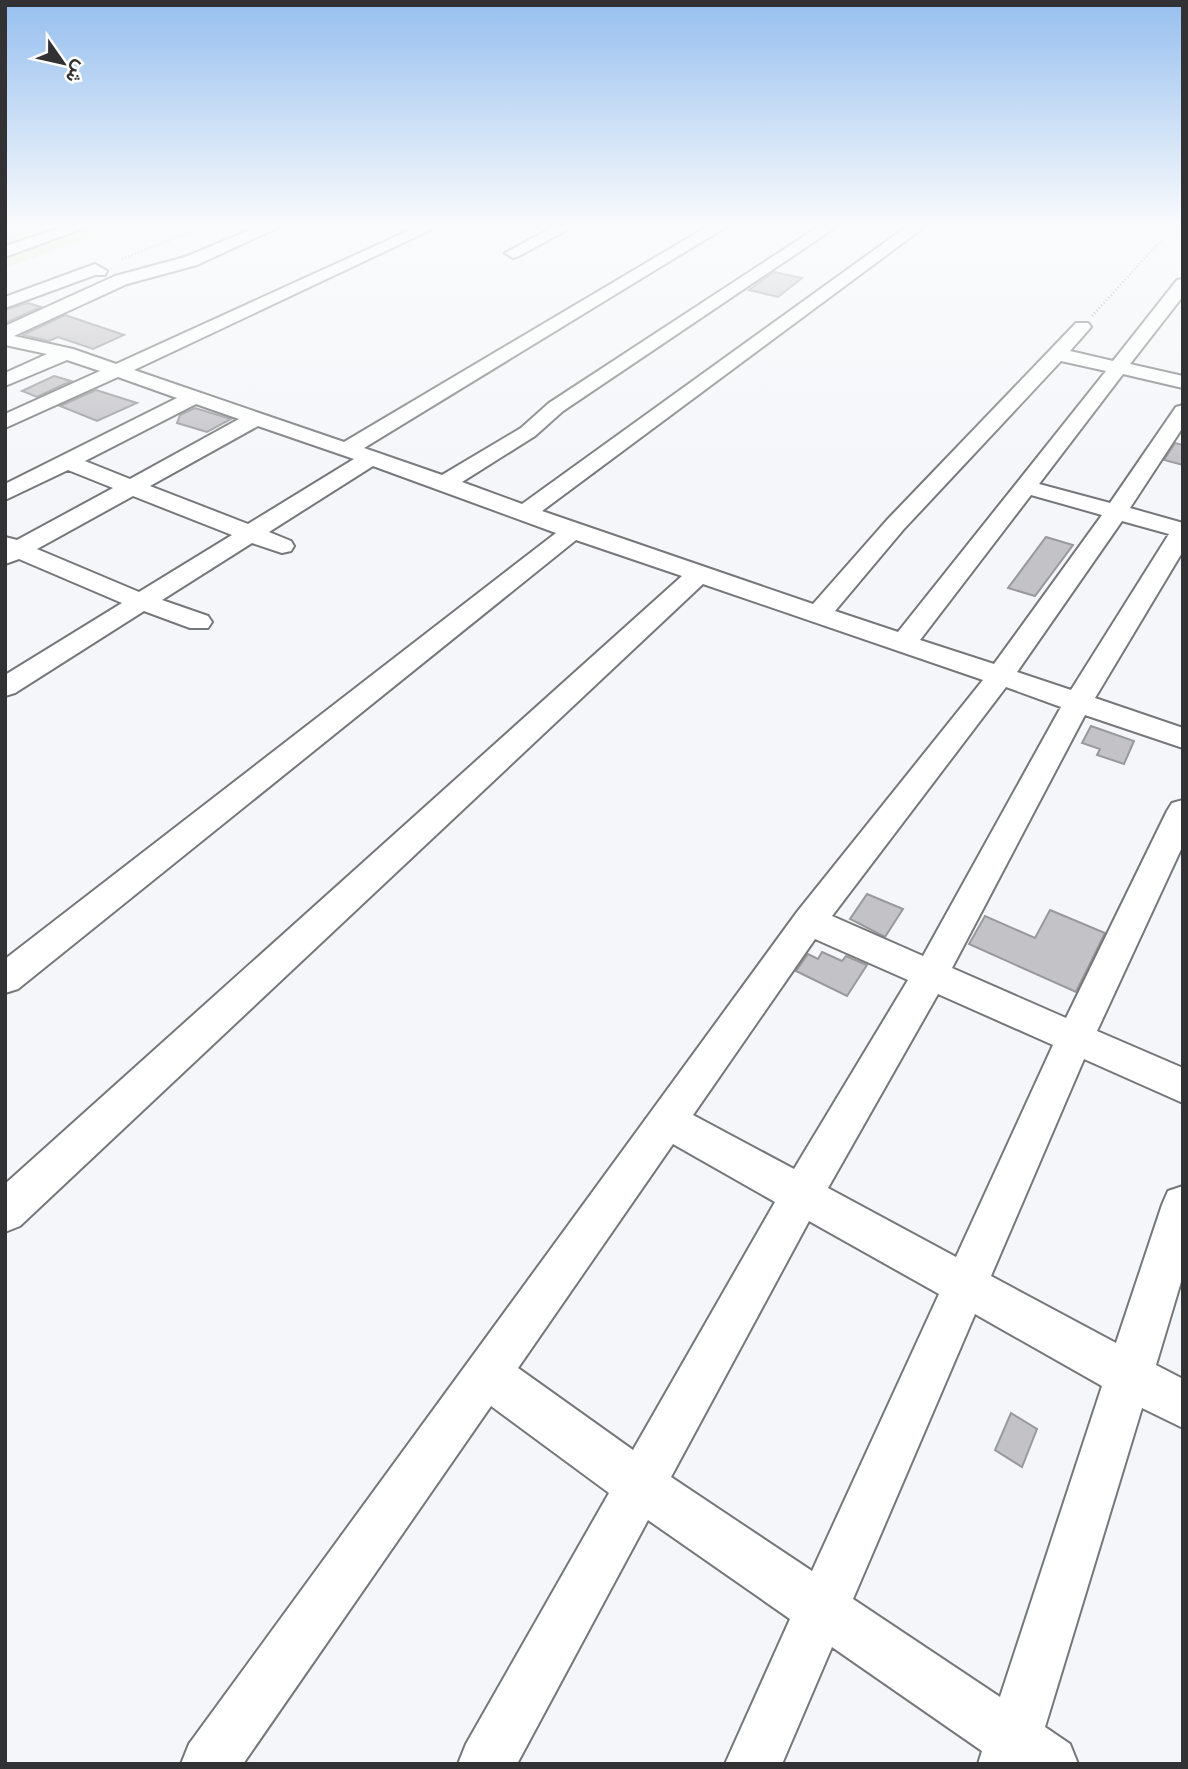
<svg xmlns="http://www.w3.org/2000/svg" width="1188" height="1769" font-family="'IBM Plex Serif',Vazirmatn,serif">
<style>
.green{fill:#e0e8c6}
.building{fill:#c3c2c6;stroke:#99999c;stroke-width:2}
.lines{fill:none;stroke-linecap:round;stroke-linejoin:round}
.minor-casing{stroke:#76777a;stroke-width:4}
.path{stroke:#909194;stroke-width:2.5;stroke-dasharray:1 2.5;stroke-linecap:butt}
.minor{fill:#fff;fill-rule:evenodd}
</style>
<rect width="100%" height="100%" fill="#f4f6f9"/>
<path class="green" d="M5 225H124L5 268Z"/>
<path class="building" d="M774 272 802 278 778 297 749 290Z
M28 303 41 307 5 323V310Z
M65 315 124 335 93 349 58 337 49 341 23 335Z
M54 376 71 381 37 397 22 391Z
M96 390 137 403 97 421 60 406Z
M195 408 231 419 207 432 177 423 180 415Z
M1175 443 1183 445V465L1164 460Z
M1046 537 1073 545 1035 596 1008 588Z
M1091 726 1134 741 1124 764 1097 755 1100 749 1082 743Z
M867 894 903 909 885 937 850 919Z
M1050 910 1105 933 1076 992 969 944 985 916 1035 938Z
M822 952 842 961 846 956 867 965 847 996 796 971 808 954 818 959Z
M1011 1413 1037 1429 1022 1467 995 1450Z"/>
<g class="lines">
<defs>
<path id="minor" d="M70 225H92L5 257V246Z
M262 225H283L197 265 127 284 14 336 73 349 116 364 421 225H441L134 370 344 442 710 225H729L364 448 442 475 521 428 549 403 821 225H839L563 411 535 436 462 482 522 504 909 225H927L542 511 813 604 887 520 1076 323H1088L1091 327 1070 351 1113 361 1177 280 1183 279V296L1130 364 1183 376V388L1123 374 1039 484 1110 503 1176 407 1183 405V427L1130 508 1183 523V551L1095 698 1183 728V748L1085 715 952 968 1066 1018 1167 811 1172 803 1183 800V845L1097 1031 1183 1068V1103L1084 1059 991 1276 1116 1343 1162 1205 1168 1191 1183 1186V1275L1156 1365 1183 1379V1428L1142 1408 1045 1727 1070 1744 1078 1764H978L982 1751 832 1647 782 1764H725L790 1619 648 1520 517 1764H458L466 1744 609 1493 491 1406 243 1764H181L189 1744 797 912 983 680 703 584 20 1226 5 1232V1184L682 576 576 540 18 989 5 993V959L556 533 373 466 269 532 291 541 294 546 291 551 282 553 252 543 162 600 208 616 212 622 208 628H190L144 611 15 693 5 696V675L122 603 19 559 5 564V537L17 540 113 488 68 470 5 500V484L177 398 118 377 5 428V414L100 371 67 360 5 386V373L47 354 5 345V326L115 276 185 257ZM1061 361 1106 371 898 632 835 611 903 530ZM196 404 239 419 130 479 85 461ZM258 426 354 459 248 524 150 486ZM1031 495 1102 515 994 664 920 640ZM133 496 232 535 139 592 37 549ZM1122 521 1169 534 1071 690 1017 672ZM1006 687 1061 707 923 956 832 916ZM815 939 908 980 794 1169 693 1115ZM938 994 1053 1045 956 1257 828 1188ZM673 1144 775 1202 633 1450 518 1368ZM809 1221 939 1294 812 1571 671 1477ZM975 1314 1102 1386 1000 1697 853 1599Z
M557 225H576L519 256 513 258 505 253Z
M95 264 107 271 105 275H95L5 308V297Z"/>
</defs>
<use href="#minor" class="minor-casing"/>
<path class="path" d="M122 259 209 225
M1092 316 1175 225"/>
<use href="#minor" class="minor"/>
</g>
<linearGradient id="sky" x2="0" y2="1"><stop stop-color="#96bfef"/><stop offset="0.48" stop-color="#fafbfc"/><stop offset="1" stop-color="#fafbfc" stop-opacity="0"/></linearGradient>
<rect width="1188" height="472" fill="url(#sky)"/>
<rect width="1188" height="1769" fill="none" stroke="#323234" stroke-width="14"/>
<g transform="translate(63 63) rotate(124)" stroke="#ffffff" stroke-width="5" paint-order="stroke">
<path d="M0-5L12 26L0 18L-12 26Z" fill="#323234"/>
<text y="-10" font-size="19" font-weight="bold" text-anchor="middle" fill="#323234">ش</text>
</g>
</svg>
